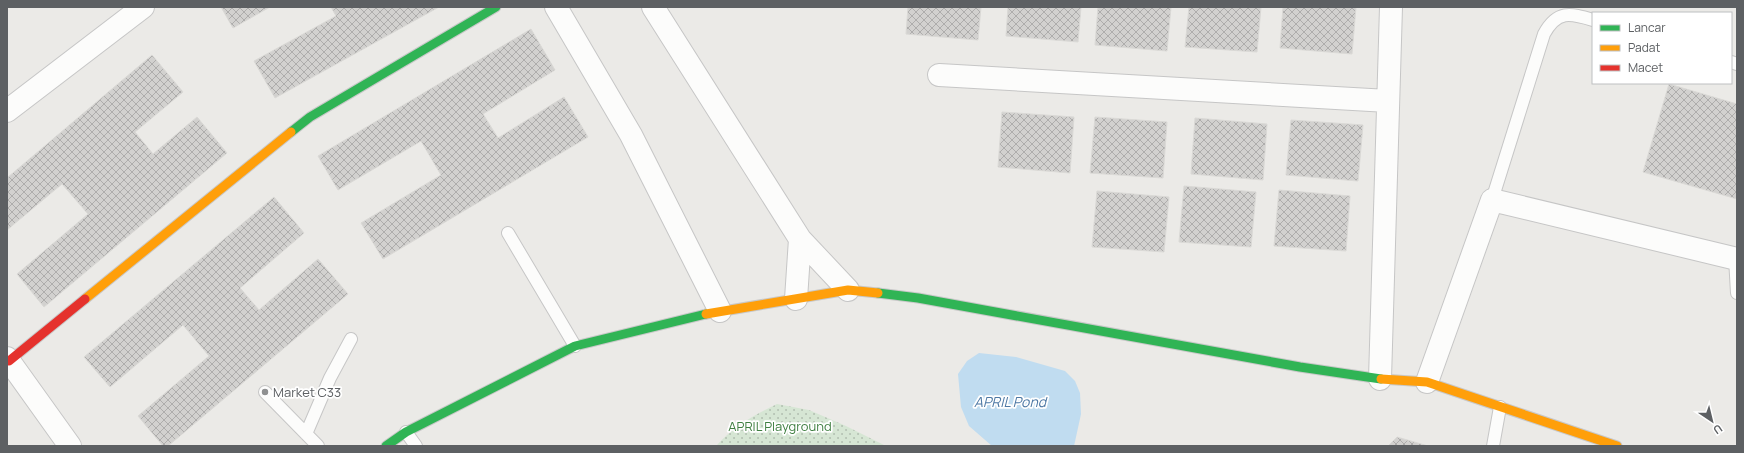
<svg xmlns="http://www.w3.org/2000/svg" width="1744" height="453" font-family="Manrope,sans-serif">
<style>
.grass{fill:url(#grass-dots)}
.water{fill:#c0dcf0}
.building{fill:url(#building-cross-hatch);stroke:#dad9d6}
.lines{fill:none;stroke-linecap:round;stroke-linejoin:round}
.lane-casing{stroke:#c6c6c6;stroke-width:14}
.street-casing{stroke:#c6c6c6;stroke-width:24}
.fast-casing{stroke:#c8c8c8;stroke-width:11}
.slow-casing{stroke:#c8c8c8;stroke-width:11}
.jam-casing{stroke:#c8c8c8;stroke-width:11}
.lane{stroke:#fcfcfb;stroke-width:12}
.street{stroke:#fcfcfb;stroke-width:22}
.fast{stroke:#30b455;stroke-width:9}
.slow{stroke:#ff9f0a;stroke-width:9}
.jam{stroke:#e5322d;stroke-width:9}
.poi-dot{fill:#8f9091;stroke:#fff;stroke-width:1.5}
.labels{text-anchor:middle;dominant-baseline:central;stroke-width:3.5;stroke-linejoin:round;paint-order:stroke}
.poi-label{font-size:13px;fill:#5d6063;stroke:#fff;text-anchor:start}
.park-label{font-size:13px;fill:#407f42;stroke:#fff}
.water-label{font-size:14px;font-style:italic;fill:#4d78a4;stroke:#fff}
</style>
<defs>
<pattern id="grass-dots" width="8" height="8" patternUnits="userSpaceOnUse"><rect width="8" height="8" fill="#d6e6d4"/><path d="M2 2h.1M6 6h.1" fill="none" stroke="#b1beb0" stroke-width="1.8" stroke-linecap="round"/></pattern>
<pattern id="building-cross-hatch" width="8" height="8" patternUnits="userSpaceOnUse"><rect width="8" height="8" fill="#d2d1cf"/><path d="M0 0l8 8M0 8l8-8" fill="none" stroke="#aeadac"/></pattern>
</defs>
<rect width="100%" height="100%" fill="#ebeae7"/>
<path class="grass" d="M777 404 809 410 846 426 886 446H716C733 427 754 415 777 404Z"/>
<path class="water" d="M979 353 1016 357 1065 371 1075 381 1080 393 1081 414 1074 446H992L969 426 961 407 958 374 967 361Z"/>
<path class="building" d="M221 7H270L233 28Z
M331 7H439L275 98 254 61 336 16Z
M908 7H981L978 40 906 34Z
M1008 7H1081L1078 42 1006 36Z
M1098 7H1171L1167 51 1095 45Z
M1189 7H1261L1257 52 1185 47Z
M1283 7H1356L1352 54 1280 48Z
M531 29 555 70 483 114 498 138 564 97 588 137 383 259 361 223 441 175 421 141 338 190 318 156Z
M152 55 183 92 135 132 153 154 197 117 227 153 44 307 17 274 88 214 62 184 7 230V178Z
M1669 84 1737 104V199L1643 172Z
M1002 112 1074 117 1070 173 998 167Z
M1095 117 1167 122 1163 178 1090 173Z
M1195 118 1267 124 1263 180 1191 174Z
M1291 120 1363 125 1358 181 1286 175Z
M1184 186 1256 192 1251 247 1179 242Z
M1279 190 1350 196 1346 251 1274 246Z
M1097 191 1169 197 1164 252 1092 247Z
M274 197 304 233 240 288 259 310 318 259 348 294 168 446H163L138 416 209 356 183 325 110 387 84 357Z
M1397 437 1428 446H1388Z"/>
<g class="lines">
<defs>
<path id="lane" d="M1731 62 1737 64
M1492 200 1544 34C1557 10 1570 13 1593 20
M508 233 575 346
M1735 258 1737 293
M265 392 318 446
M406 432 416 446
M306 434 330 378 351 339
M1493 446 1500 407"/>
<path id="street" d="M556 7 631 135 720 311
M653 7 800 239 848 290
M939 75 1388 101
M7 111 143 7
M796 299 800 239
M7 358 70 446
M1380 379 1391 7
M1427 382 1492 200 1737 259"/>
<path id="fast" d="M291 132 310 117 496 7
M878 293 918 298 1300 367 1381 379
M386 446 406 432 575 346 706 314"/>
<path id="slow" d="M85 299 291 132
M706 314 848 290 878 293
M1381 379 1427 382 1617 446"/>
<path id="jam" d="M9 361 85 299"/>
</defs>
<use href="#lane" class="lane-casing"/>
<use href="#street" class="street-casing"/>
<use href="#fast" class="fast-casing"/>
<use href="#slow" class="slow-casing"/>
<use href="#jam" class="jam-casing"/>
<use href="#lane" class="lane"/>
<use href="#street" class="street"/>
<use href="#fast" class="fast"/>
<use href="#slow" class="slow"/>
<use href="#jam" class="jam"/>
</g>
<circle class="poi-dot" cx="265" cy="392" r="4"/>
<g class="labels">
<g class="poi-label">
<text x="273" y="392">Market C33</text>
</g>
<g class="park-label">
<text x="780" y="426">APRIL Playground</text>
</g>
<g class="water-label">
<text x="1010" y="401">APRIL Pond</text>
</g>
</g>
<rect width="1744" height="453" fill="none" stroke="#5d6063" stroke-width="16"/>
<rect x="1592" y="12" width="140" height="72" fill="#ffffff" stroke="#bebfc1"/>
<rect x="1600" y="25" width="20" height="6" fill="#30b455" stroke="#bebfc1"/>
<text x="1628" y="32" font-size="12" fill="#5d6063">Lancar</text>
<rect x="1600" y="45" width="20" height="6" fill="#ff9f0a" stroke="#bebfc1"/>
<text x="1628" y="52" font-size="12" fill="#5d6063">Padat</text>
<rect x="1600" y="65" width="20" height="6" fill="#e5322d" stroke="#bebfc1"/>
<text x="1628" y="72" font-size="12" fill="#5d6063">Macet</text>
<g transform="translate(1712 421) rotate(145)" stroke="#ffffff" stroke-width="3" paint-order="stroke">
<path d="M0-3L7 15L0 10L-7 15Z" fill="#5d6063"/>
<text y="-6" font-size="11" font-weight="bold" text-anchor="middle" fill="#5d6063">U</text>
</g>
</svg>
